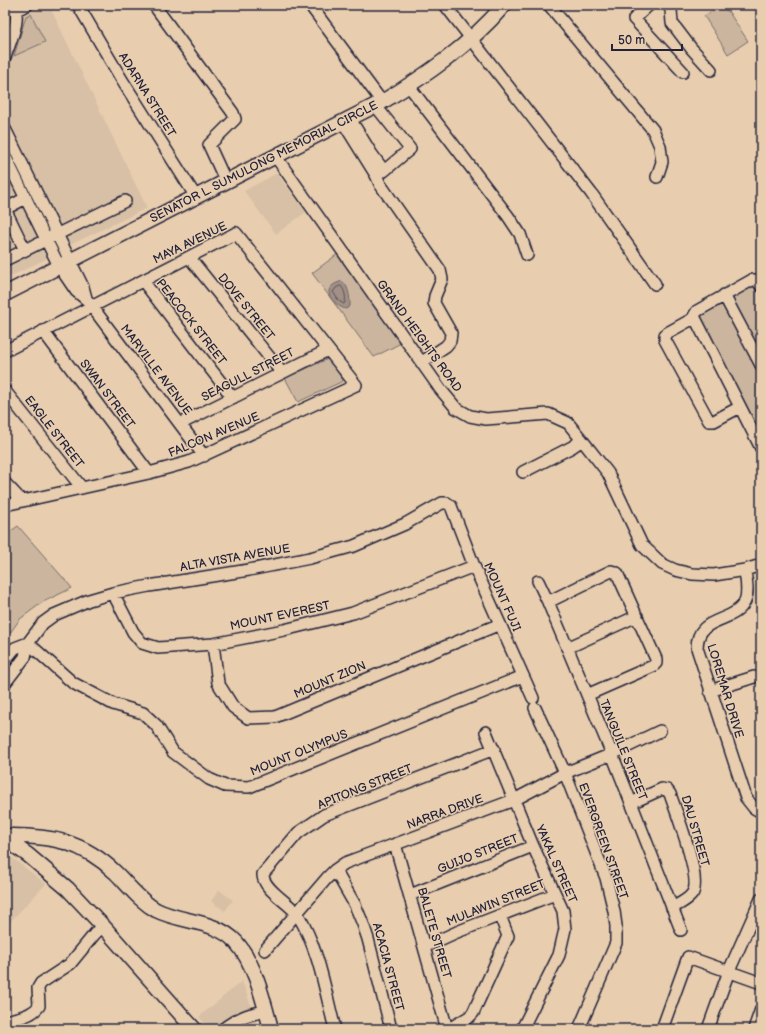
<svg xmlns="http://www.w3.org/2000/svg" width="766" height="1034" font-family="'Balsamiq Sans',sans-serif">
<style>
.built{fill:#d8c0a6}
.green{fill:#cbb59e;stroke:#766c6c}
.water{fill:#a29086;stroke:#6f6468}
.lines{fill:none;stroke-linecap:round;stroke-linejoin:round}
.shore{stroke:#554e59;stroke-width:1}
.minor-casing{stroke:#22223b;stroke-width:14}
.major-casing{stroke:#22223b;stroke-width:17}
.minor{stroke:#e8ceaf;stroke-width:11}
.major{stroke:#e8ceaf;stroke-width:14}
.labels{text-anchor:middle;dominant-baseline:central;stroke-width:3;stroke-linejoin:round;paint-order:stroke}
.street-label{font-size:12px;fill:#22223b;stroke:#e8ceaf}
</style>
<rect width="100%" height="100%" fill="#e8ceaf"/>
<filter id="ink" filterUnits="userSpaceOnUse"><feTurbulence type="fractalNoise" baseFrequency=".025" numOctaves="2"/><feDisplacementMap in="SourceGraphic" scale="8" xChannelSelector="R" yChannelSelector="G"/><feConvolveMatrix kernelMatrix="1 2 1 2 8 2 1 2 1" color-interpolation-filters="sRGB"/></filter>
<g filter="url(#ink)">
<path class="built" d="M5 5H49L147 208 51 254 46 259 5 279Z
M277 173 306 212 276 234 244 191Z
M5 852 46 884 5 927Z
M219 890 233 900 225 911 211 901Z
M242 981 255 1016 258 1029H210L199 1017Z"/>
<path class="green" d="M722 5H724L748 41 728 54 704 16Z
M31 14 45 42 14 56 26 16Z
M339 253 403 342 374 357 312 273Z
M761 265V448L697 311 759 282Z
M330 358 343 381 298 402 285 378Z
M18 526 72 588 43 602 20 619 5 640V535Z"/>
<path class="water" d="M342 281C349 286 350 298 350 306L346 309C339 308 328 298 329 291 330 285 337 283 342 281Z"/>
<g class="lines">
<path class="shore" d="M341 286C345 290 347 300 344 304L339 301 333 292 336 288Z"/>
<defs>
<path id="minor" d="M78 5 122 80 196 197
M154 5 233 113 235 119 209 145 226 182
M310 5 382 102
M445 5 591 193 655 284
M549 5 653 130 660 146 662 162 657 177
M649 5 634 19 683 72
M668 5 671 10 672 23 691 48 711 70
M16 10 27 5
M5 57C10 41 21 21 14 5
M409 86 508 216 520 234 527 255
M350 119 371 153 384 171 410 149 375 105
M343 122 376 175 380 184 440 270 442 279 435 296 434 303 451 333 450 341 446 346 422 362
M5 129 83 287 86 298
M5 156 59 266 76 291 87 300 204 456
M276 157 441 390 456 408 470 416 486 419 548 414 568 423 582 440 608 473 642 545 662 564 675 570 692 574 714 575 745 570 761 565
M5 209 25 250
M5 209 26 198
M189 257 282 373
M5 260 125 201
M143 281 233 398
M761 286 757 280H752L697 311 694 316 761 448
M724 295 761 365
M694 318 667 333 665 335V340L709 421H714L740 407
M43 331 149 473
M5 351 236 233 356 385 189 462 149 473 5 505
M5 391 82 488
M180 424 328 350
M523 472 572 447 582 440
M5 483 21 500
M745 570C746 580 749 592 745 601 734 625 697 614 697 648L746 798 754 808 761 812
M538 581 548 602 612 754 681 930
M113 593 133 632 142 643 158 648 213 644 284 630 353 613 474 566
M548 602 611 571 617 573 656 659V663L653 666 587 695
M28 643 73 683 113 704 143 713 156 725 173 752 209 779 225 786 249 787 523 676
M213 644 218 683 233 707 248 718 275 717 500 624
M567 648 637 616
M5 660 15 648 28 643
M5 683 25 657 28 643 43 623 54 615 89 600 113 593 149 586 249 570 310 558 354 546 405 524 442 503H447L451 506 474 566 533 698
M710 691 754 677
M535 708 565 773 606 878 614 911 616 926V943L579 1029
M486 732 533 846 563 911 565 929 559 955 522 1029
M631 803 662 789 667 790 670 794C676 811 703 881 692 894 688 900 679 904 672 908
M395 844 447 1029
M335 870 355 905 363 924 368 939 391 1029
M410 895 533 846
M424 947 457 932 555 894
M265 950 327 878 335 870 345 863 514 800 565 773 612 754 660 731
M5 1022C17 1017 31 1017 39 1006L38 988 41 983 70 964 102 925
M223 1029C237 1018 248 1014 266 1011
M335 1029C325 991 319 949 298 915 290 903 262 889 263 874L298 833 324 815 494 749
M449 1029 469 1017 473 1013 508 936 500 916
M662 1029 688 957 761 983
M708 1029 729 971 761 899
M754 1029 761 1009"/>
<path id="major" d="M5 294 382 102C427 75 470 45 504 5
M5 836C50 835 83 841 116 873 129 886 140 901 156 910 182 923 216 920 236 942 255 963 264 1003 271 1029
M5 839 28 855 68 889 102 925 194 1029"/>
</defs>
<use href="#minor" class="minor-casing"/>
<use href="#major" class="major-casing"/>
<use href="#minor" class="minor"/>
<use href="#major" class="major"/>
</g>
</g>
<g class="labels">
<g class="street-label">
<text transform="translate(147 95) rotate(58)">ADARNA STREET</text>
<text transform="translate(264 162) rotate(-27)">SENATOR L. SUMULONG MEMORIAL CIRCLE</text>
<text transform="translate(190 243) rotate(-26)">MAYA AVENUE</text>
<text transform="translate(246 307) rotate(51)">DOVE STREET</text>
<text transform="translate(191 322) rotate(52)">PEACOCK STREET</text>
<text transform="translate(419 336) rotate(54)">GRAND HEIGHTS ROAD</text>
<text transform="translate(156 370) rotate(53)">MARVILLE AVENUE</text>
<text transform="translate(248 375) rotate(-27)">SEAGULL STREET</text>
<text transform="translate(107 394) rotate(53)">SWAN STREET</text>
<text transform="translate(54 432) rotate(52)">EAGLE STREET</text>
<text transform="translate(214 435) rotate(-23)">FALCON AVENUE</text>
<text transform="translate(235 558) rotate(-10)">ALTA VISTA AVENUE</text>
<text transform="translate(502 597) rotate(66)">MOUNT FUJI</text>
<text transform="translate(280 616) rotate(-12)">MOUNT EVEREST</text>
<text transform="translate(330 680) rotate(-23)">MOUNT ZION</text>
<text transform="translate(725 691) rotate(73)">LOREMAR DRIVE</text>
<text transform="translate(623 750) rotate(68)">TANGUILE STREET</text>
<text transform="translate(299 753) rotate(-22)">MOUNT OLYMPUS</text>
<text transform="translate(365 787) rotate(-22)">APITONG STREET</text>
<text transform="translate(445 812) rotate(-20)">NARRA DRIVE</text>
<text transform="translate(695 831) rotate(74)">DAU STREET</text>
<text transform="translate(603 841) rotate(70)">EVERGREEN STREET</text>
<text transform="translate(478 854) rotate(-22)">GUIJO STREET</text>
<text transform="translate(556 864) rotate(66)">YAKAL STREET</text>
<text transform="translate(496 903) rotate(-22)">MULAWIN STREET</text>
<text transform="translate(434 933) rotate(74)">BALETE STREET</text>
<text transform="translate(388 967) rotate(75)">ACACIA STREET</text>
</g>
</g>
<rect width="766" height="1034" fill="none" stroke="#e8ceaf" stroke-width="20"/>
<rect x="10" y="10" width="746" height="1014" fill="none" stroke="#22223b" stroke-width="1.5" filter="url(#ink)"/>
<path d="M612 44v6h70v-6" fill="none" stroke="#22223b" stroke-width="2"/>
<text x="618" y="44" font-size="12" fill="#22223b" stroke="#e8ceaf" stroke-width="3" paint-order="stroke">50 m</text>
</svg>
